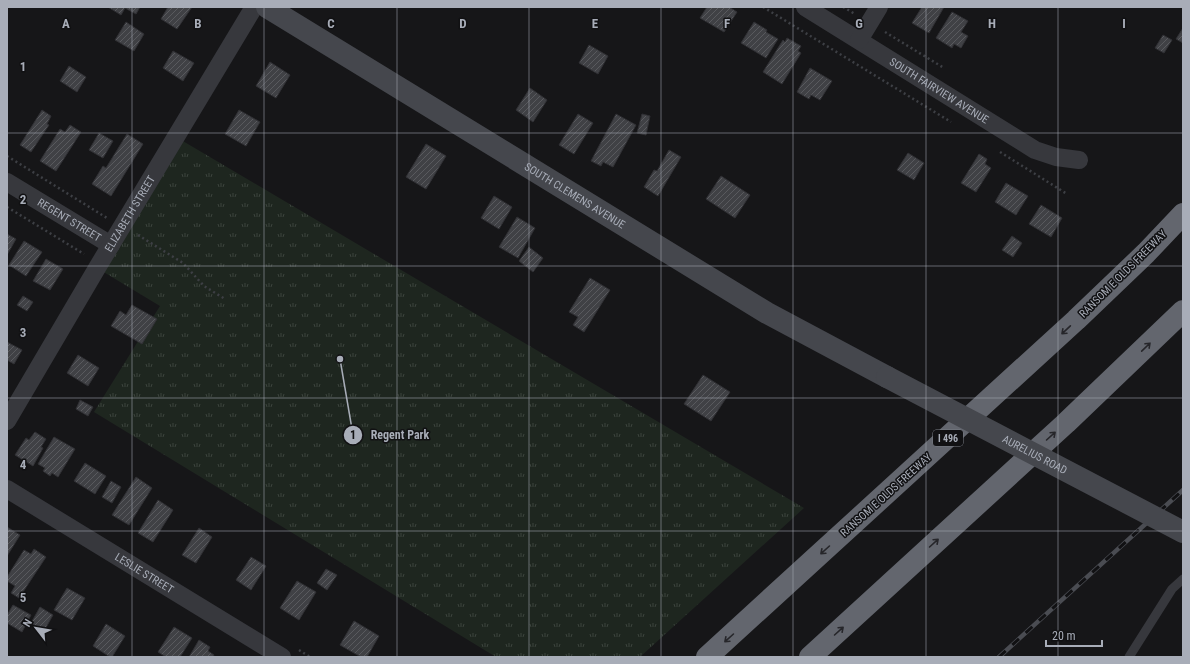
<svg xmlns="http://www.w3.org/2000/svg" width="1190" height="664" font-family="'Roboto Condensed',sans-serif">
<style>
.park{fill:url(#park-tufts)}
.building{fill:url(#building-hatch);stroke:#303034}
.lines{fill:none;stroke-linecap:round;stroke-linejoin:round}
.path{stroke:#3d3f44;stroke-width:2.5;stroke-dasharray:2 3;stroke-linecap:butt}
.lane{stroke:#37383d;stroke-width:9}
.street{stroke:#37383d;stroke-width:18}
.secondary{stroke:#45474d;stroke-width:22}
.highway{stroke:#63666e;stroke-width:22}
.rail-casing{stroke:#4a4c52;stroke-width:4.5}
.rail{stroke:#111113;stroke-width:3;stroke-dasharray:9;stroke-linecap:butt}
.secondary-bridge{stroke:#45474d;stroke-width:22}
.oneway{stroke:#26262a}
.grid{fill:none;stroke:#a8adb8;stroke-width:1;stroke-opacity:0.55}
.labels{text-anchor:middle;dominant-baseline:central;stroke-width:3;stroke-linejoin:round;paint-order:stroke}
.shield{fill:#111113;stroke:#7b7e86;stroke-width:1}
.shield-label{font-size:10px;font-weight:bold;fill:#a8adb8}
.street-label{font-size:11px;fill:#a8adb8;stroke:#111113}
.grid-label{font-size:13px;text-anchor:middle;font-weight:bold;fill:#a8adb8;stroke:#111113;stroke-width:3;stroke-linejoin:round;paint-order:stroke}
.leader{fill:none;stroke:#a8adb8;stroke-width:1.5}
.callout-dot{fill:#a8adb8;stroke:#111113;stroke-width:1.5}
.mark-label{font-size:12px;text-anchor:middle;font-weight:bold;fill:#111}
.callout-label{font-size:12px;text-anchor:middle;font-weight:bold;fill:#a8adb8;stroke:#111113;stroke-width:3;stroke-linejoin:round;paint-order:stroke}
</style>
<defs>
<pattern id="park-tufts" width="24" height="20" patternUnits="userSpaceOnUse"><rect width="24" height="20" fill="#1e261f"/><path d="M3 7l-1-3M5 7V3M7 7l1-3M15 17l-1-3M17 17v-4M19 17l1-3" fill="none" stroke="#3c433d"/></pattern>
<pattern id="building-hatch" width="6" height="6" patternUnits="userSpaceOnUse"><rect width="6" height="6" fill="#404145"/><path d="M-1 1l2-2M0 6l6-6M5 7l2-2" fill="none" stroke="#595a5e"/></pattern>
</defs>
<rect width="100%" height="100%" fill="#161618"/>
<path class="park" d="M176 137 804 508 640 657H496L94 412 160 306 97 268Z"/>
<path class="building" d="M108 7H140L136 14 125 8 121 15Z
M168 7H192L177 29 161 19Z
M707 7H729L737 12 724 32 700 18Z
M922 7H944L929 33 912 23Z
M952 12 968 21 961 32 968 36 961 48 954 44 952 48 936 38Z
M126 22 144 34 134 51 115 40Z
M754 22 767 30 766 32 778 39 766 58 741 43Z
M1183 28V43L1176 39Z
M1163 35 1172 40 1164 53 1155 48Z
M787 38 801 46 798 51 801 53 782 84 763 72 783 40 785 42Z
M589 45 608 56 598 74 579 63Z
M173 51 194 63 183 81 163 68Z
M270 62 290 75 276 98 256 86Z
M69 66 86 77 77 92 60 81Z
M810 68 832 81 820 100 811 95 809 99 797 92Z
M530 88 547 100 533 122 516 110Z
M42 110 51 116 47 124 49 125 31 152 20 145Z
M239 110 260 122 246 146 225 134Z
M578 114 593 123 574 154 559 145Z
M616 114 636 125 613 167 603 162 601 166 591 161Z
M642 114 650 116 646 135 637 133Z
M70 125 81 132 56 171 40 161 60 129 65 132Z
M99 133 113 141 103 158 89 150Z
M127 134 143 144 111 196 92 184 103 166 106 168Z
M426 144 446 156 426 189 406 177Z
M669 150 681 157 658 196 644 187 654 170 657 171Z
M908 153 924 163 914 180 897 170Z
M979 154 987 159 985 164 991 168 976 192 961 183Z
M721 176 750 195 735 218 706 199Z
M1006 183 1028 196 1016 215 995 202Z
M494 196 512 207 499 229 481 218Z
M1041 205 1062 218 1051 237 1029 224Z
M517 217 535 228 518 258 499 247Z
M7 234 16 239 7 255Z
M1012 236 1022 243 1013 257 1002 250Z
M24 241 42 252 26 276 9 265Z
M529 247 543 258 533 272 519 261Z
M46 259 63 269 50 290 33 281Z
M590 278 610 290 584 332 573 325 578 317 569 312Z
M23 296 33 302 27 311 17 305Z
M132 305 157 319 142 344 111 326 120 311 126 315Z
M7 342 22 350 14 364 7 360Z
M78 355 99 368 88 386 67 373Z
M703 375 730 392 711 421 684 404Z
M80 400 93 407 88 416 76 409Z
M35 432 46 439 41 447 43 448 33 466 15 455 26 438 29 440Z
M54 437 75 449 58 477 52 473 50 476 43 471 45 468 38 464Z
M85 463 106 476 95 494 74 481Z
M136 477 152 488 129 525 112 515Z
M111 481 121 487 112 503 102 497Z
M158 500 173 510 153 542 138 533Z
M7 527 20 535 7 556Z
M199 528 212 537 196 563 182 555Z
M34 549 46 557 19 598 11 593 15 586 7 581V577L24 550 31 554Z
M251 557 266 566 251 590 236 580Z
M326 569 337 575 327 590 317 583Z
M297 581 316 592 299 620 280 608Z
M67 588 85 598 72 620 54 610Z
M13 605 31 615 22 632 7 623V615Z
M40 607 53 615 44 631 31 623Z
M354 621 379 636 367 657H361L340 645Z
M106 624 125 636 112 657H110L93 646Z
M174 627 192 638 180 657H166L158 652Z
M199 640 210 647 208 651 214 655 213 657H189Z"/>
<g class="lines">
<path class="path" d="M763 7 951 122
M843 7 855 14
M885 32 944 68
M1000 152 1067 194
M7 156 107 218
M7 207 84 254
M138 235 183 263 204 286 225 299
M299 650 310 657"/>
<path class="lane" d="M1129 657 1172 589 1183 579"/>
<g class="street">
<path id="s1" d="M805 7 1035 150 1056 157 1079 160"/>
<path d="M859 40 879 7"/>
<path id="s2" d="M7 182 111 245"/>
<path id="s3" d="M7 421 97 268 254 7"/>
<path id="s4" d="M7 489 282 657"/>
</g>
<path class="secondary" id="s5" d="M267 7 767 313 887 377"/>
<path class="highway" d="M707 657 1076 320 1146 253 1183 214
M810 657 1066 423 1183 311"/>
<defs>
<path id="rail" d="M999 657 1183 490"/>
</defs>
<use href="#rail" class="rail-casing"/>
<use href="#rail" class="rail"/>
<path class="secondary-bridge" id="s6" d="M887 377 1183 532"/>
</g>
<defs><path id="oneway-shaft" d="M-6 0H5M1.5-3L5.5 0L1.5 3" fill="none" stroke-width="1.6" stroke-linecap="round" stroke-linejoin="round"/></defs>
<g class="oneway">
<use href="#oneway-shaft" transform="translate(1066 330) rotate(137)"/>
<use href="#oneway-shaft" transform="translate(1146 347) rotate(-44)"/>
<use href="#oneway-shaft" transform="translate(1051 436) rotate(-42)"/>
<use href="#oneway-shaft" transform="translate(934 543) rotate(-42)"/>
<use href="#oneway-shaft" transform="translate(825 550) rotate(138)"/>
<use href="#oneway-shaft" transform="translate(839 631) rotate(-42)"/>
<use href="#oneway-shaft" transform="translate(729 638) rotate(138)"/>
</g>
<path class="grid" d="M132 7V657M264 7V657M397 7V657M529 7V657M661 7V657M793 7V657M926 7V657M1058 7V657M7 133H1183M7 266H1183M7 398H1183M7 531H1183"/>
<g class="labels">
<rect class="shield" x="933" y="430" width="30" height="16" rx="3"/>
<g class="shield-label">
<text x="948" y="438">I 496</text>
</g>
<g class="street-label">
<text stroke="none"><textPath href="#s1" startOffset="158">SOUTH FAIRVIEW AVENUE</textPath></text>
<text stroke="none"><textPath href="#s5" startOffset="361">SOUTH CLEMENS AVENUE</textPath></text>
<text stroke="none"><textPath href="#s3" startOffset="241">ELIZABETH STREET</textPath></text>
<text stroke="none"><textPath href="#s2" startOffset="73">REGENT STREET</textPath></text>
<text transform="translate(1123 274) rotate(-45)">RANSOM E OLDS FREEWAY</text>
<text stroke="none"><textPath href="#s6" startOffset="167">AURELIUS ROAD</textPath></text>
<text transform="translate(886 495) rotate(-42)">RANSOM E OLDS FREEWAY</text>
<text stroke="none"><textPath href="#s4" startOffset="161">LESLIE STREET</textPath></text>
</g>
</g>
<g class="grid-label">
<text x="66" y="28">A</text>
<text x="198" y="28">B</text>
<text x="331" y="28">C</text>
<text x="463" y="28">D</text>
<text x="595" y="28">E</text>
<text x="727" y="28">F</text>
<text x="859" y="28">G</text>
<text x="992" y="28">H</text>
<text x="1124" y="28">I</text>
<text x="23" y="71">1</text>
<text x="23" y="204">2</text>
<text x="23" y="337">3</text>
<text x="23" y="469">4</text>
<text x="23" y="602">5</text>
</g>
<path class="leader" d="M340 359L353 435"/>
<g class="callout-dot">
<circle cx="340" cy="359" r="4"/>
<circle cx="353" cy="435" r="10"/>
</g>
<g class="mark-label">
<text x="353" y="439">1</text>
</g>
<g class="callout-label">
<text x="400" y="439">Regent Park</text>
</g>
<rect width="1190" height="664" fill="none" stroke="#a8adb8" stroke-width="16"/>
<g transform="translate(36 628) rotate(301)" stroke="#111113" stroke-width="3" paint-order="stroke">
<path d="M0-3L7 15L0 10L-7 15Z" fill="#a8adb8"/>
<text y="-6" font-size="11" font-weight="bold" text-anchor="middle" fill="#a8adb8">N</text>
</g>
<path d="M1046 640v6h56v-6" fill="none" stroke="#a8adb8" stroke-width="2"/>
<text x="1052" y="640" font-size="12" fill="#a8adb8" stroke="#111113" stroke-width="3" paint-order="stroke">20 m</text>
</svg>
